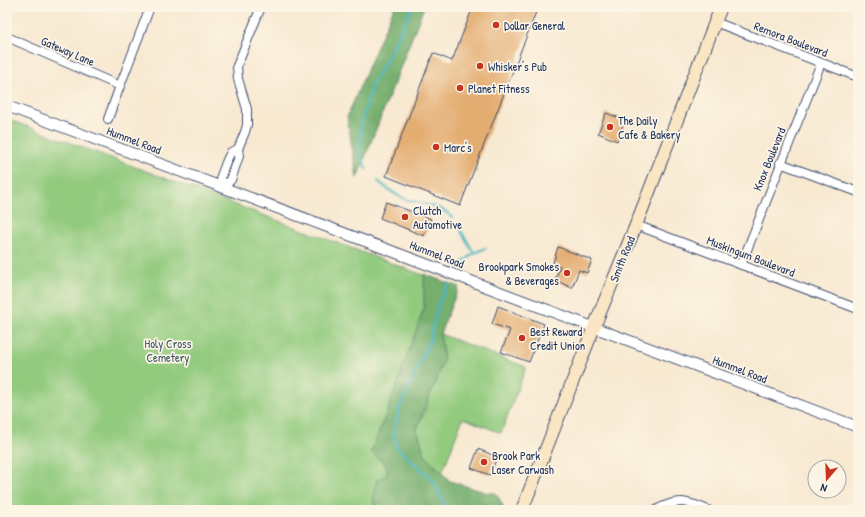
<svg xmlns="http://www.w3.org/2000/svg" width="865" height="517" font-family="'Patrick Hand',sans-serif">
<style>
.green{fill:#92ca7e;stroke:#567c6e}
.forest{fill:#75ae6d;stroke:#486e66}
.lines{fill:none;stroke-linecap:round;stroke-linejoin:round}
.stream{stroke:#49b7c2;stroke-width:2.5}
.building{fill:#e4ae73}
.minor-casing{stroke:#3c4b6f;stroke-width:10}
.tertiary-casing{stroke:#3c4b6f;stroke-width:12}
.secondary-casing{stroke:#3c4b6f;stroke-width:14}
.minor{stroke:#fff;stroke-width:8}
.tertiary{stroke:#fff;stroke-width:10}
.secondary{stroke:#fbe6c4;stroke-width:12}
.poi-dot{fill:#c8321e;stroke:#fcf5e5;stroke-width:1.5}
.labels{text-anchor:middle;dominant-baseline:central;stroke-width:3.5;stroke-linejoin:round;paint-order:stroke}
.poi-label{font-size:12px;fill:#1b2f5e;stroke:#fcf5e5;text-anchor:start}
.street-label{font-size:12px;fill:#1b2f5e;stroke:#fcf5e5}
.park-label{font-size:12px;fill:#395666;stroke:#fcf5e5}
</style>
<rect width="100%" height="100%" fill="#fcf5e5"/>
<filter id="ink" filterUnits="userSpaceOnUse"><feTurbulence type="fractalNoise" baseFrequency=".025" numOctaves="2"/><feDisplacementMap in="SourceGraphic" scale="8" xChannelSelector="R" yChannelSelector="G"/><feConvolveMatrix kernelMatrix="1 2 1 2 8 2 1 2 1" color-interpolation-filters="sRGB"/></filter>
<filter id="wash" filterUnits="userSpaceOnUse"><feTurbulence type="fractalNoise" baseFrequency=".012" numOctaves="4" result="noise"/><feDisplacementMap in="SourceGraphic" scale="16" xChannelSelector="R" yChannelSelector="G"/><feGaussianBlur stdDeviation="0.9" result="paint"/><feColorMatrix in="noise" values="0 0 0 0 0 0 0 0 0 0 0 0 0 0 0 0 0 1.4 0 .05"/><feComposite in="paint" operator="in"/></filter>
<g filter="url(#wash)">
<rect width="100%" height="100%" fill="#f8e9d1"/>
<path class="green" d="M7 119 447 284 380 455 504 507 503 510H7Z
M440 334 526 367 501 433 463 418 442 473 425 455 417 429 444 360Z"/>
<path class="forest" d="M394 7H424L357 178 347 117Z
M424 274 459 287 440 334 444 360 417 429 425 455 450 481 488 493H496L503 506 502 510H375L373 501 376 481 388 474 385 464 371 452 388 409 424 308Z"/>
<g class="lines">
<path class="stream" d="M366 169 360 150 361 125 372 85 392 49 412 7
M378 181C386 188 395 195 405 199 421 204 440 205 452 217
M474 253 486 248
M461 264 474 253 461 231
M447 510 434 481 397 448 393 433 400 407 430 340 438 304 449 283"/>
</g>
<g id="blocks">
<path class="building" d="M473 7H538L460 206 386 176 433 53 452 61Z
M606 113 625 120 617 141 598 133Z
M386 202 431 219 424 236 380 218Z
M558 247 592 260 587 273 579 270 572 288 555 280 560 266 553 263Z
M498 306 544 324 529 362 501 352 510 330 492 324Z
M478 449 497 457 490 475 471 468Z"/>
</g>
</g>
<g filter="url(#ink)">
<use href="#blocks" fill-opacity="0" stroke="#3c4b6f" stroke-width="1"/>
<g class="lines">
<defs>
<path id="minor" d="M715 22 858 77
M7 37 120 86 150 7
M108 119 120 86
M780 163 858 192
M222 187 231 180 239 156 238 149 245 132 247 125V109L238 79 237 66 261 7
M222 187 221 176 227 160 231 152 238 149
M636 225 858 309
M741 265 821 63
M656 510C679 498 686 501 708 510"/>
<path id="tertiary" d="M7 106 858 427"/>
<path id="secondary" d="M522 510 594 327 636 225 721 7"/>
</defs>
<use href="#minor" class="minor-casing"/>
<use href="#tertiary" class="tertiary-casing"/>
<use href="#secondary" class="secondary-casing"/>
<use href="#minor" class="minor"/>
<use href="#tertiary" class="tertiary"/>
<use href="#secondary" class="secondary"/>
</g>
</g>
<g class="poi-dot">
<circle cx="496" cy="25" r="4"/>
<circle cx="480" cy="66" r="4"/>
<circle cx="460" cy="88" r="4"/>
<circle cx="610" cy="127" r="4"/>
<circle cx="436" cy="147" r="4"/>
<circle cx="405" cy="217" r="4"/>
<circle cx="567" cy="273" r="4"/>
<circle cx="522" cy="338" r="4"/>
<circle cx="484" cy="462" r="4"/>
</g>
<g class="labels">
<g class="poi-label">
<text x="504" y="25">Dollar General</text>
<text x="488" y="66">Whisker's Pub</text>
<text x="468" y="88">Planet Fitness</text>
<text x="618" y="120">The Daily<tspan x="618" dy="14">Cafe &amp; Bakery</tspan></text>
<text x="444" y="147">Marc's</text>
<text x="413" y="210">Clutch<tspan x="413" dy="14">Automotive</tspan></text>
<text x="559" y="266" text-anchor="end">Brookpark Smokes<tspan x="559" dy="14">&amp; Beverages</tspan></text>
<text x="530" y="331">Best Reward<tspan x="530" dy="14">Credit Union</tspan></text>
<text x="492" y="455">Brook Park<tspan x="492" dy="14">Laser Carwash</tspan></text>
</g>
<g class="street-label">
<text transform="translate(791 39) rotate(21)">Remora Boulevard</text>
<text transform="translate(68 51) rotate(23)">Gateway Lane</text>
<text transform="translate(134 140) rotate(21)">Hummel Road</text>
<text transform="translate(769 159) rotate(-68)">Knox Boulevard</text>
<text transform="translate(437 254) rotate(21)">Hummel Road</text>
<text transform="translate(751 256) rotate(21)">Muskingum Boulevard</text>
<text transform="translate(622 259) rotate(-68)">Smith Road</text>
<text transform="translate(740 369) rotate(21)">Hummel Road</text>
</g>
<g class="park-label">
<text x="168" y="343">Holy Cross<tspan x="168" dy="14">Cemetery</tspan></text>
</g>
</g>
<rect width="865" height="517" fill="none" stroke="#fcf5e5" stroke-width="24"/>
<g transform="translate(827 479) rotate(199)"><circle r="19" fill="#fcf5e5" stroke="#a2a6af"/>
<path d="M0-3L7 15L0 10L-7 15Z" fill="#c8321e"/>
<text y="-6" font-size="11" font-weight="bold" text-anchor="middle" fill="#1b2f5e">N</text>
</g>
</svg>
